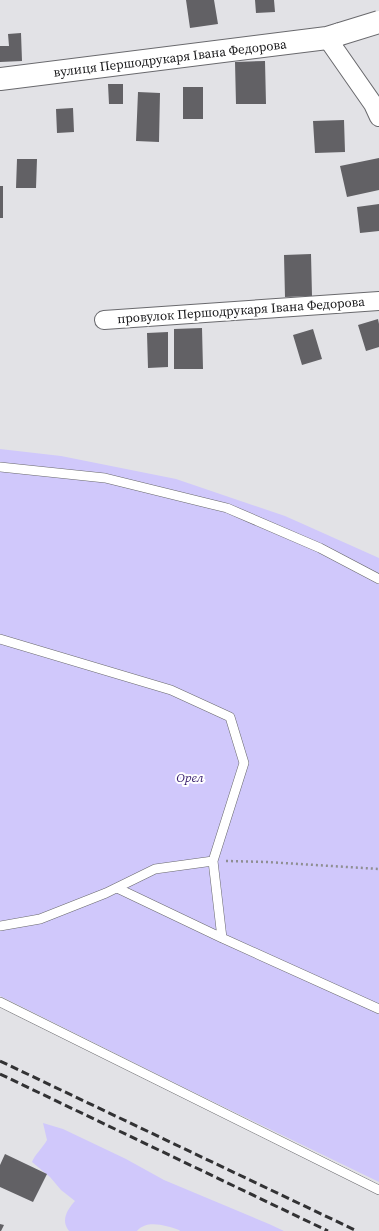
<svg xmlns="http://www.w3.org/2000/svg" width="379" height="1231" font-family="'Source Serif 4',serif">
<style>
.green{fill:#d0c8fb}
.building{fill:#626165}
.lines{fill:none;stroke-linecap:round;stroke-linejoin:round}
.service-casing{stroke:#69696d;stroke-width:10}
.minor-casing{stroke:#69696d;stroke-width:20}
.tertiary-casing{stroke:#69696d;stroke-width:24}
.path{stroke:#8e8e92;stroke-width:2.5;stroke-dasharray:2 3;stroke-linecap:butt}
.service{stroke:#fff;stroke-width:9}
.minor{stroke:#fff;stroke-width:18}
.tertiary{stroke:#fff;stroke-width:22}
.rail{stroke:#323234;stroke-width:3;stroke-dasharray:8 4;stroke-linecap:butt}
.tertiary-bridge-casing{stroke:#69696d;stroke-width:24;stroke-linecap:butt}
.tertiary-bridge{stroke:#fff;stroke-width:22}
.labels{text-anchor:middle;dominant-baseline:central;stroke-width:4;stroke-linejoin:round;paint-order:stroke}
.street-label{font-size:13px;fill:#18181a;stroke:#fff}
.park-label{font-size:13px;font-style:italic;fill:#371e6e;stroke:#fff}
</style>
<rect width="100%" height="100%" fill="#e2e2e6"/>
<path class="green" d="M0 449 61 456 176 479 285 516 379 558V1182L185 1088 0 996Z
M43 1123 63 1129 126 1159 164 1180 269 1224 284 1231H180L179 1230C167 1226 147 1219 137 1231H69C60 1220 68 1209 75 1201L61 1190 50 1177 32 1162C35 1154 42 1149 47 1140Z"/>
<path class="building" d="M186 0H214L218 24 190 28Z
M255 0H274L275 12 256 13Z
M21 33 22 61 0 62V46H9L8 34Z
M265 61 266 104H236L235 62Z
M108 84H123V104H109Z
M183 87H203V119H183Z
M138 92 160 93 159 142 136 141Z
M73 108 74 132 57 133 56 109Z
M344 120 345 152 315 153 313 121Z
M379 158V190L347 197 340 166Z
M17 159H37L36 188H16Z
M0 186H3V218H0Z
M379 204V231L360 233 357 207Z
M311 254 312 296 285 297 284 255Z
M378 319 379 324V347L366 351 358 325Z
M202 328 203 369H174V329Z
M313 329 322 359 302 365 293 335Z
M168 332V367L148 368 147 333Z
M5 1154 47 1174 33 1202 0 1187V1165Z
M0 1224 4 1225 1 1231H0Z"/>
<g class="lines">
<defs>
<path id="service" d="M0 467 105 478 227 508 320 548 379 579
M0 639 171 690 230 717 244 763 213 861 222 938 379 1009
M117 888 222 938
M0 926 40 919 106 893 155 869 213 861
M0 1002 379 1190"/>
<path id="minor" d="M327 38 373 104 379 117
M104 320 379 301"/>
<path id="tertiary" d="M0 79 327 38 340 34"/>
</defs>
<use href="#service" class="service-casing"/>
<use href="#minor" class="minor-casing"/>
<use href="#tertiary" class="tertiary-casing"/>
<path class="path" d="M226 861 267 862 379 869"/>
<use href="#service" class="service"/>
<use href="#minor" class="minor"/>
<use href="#tertiary" class="tertiary"/>
<path class="rail" d="M0 1061 357 1231
M0 1074 328 1231"/>
<defs>
<path id="tertiary-bridge" d="M340 34 379 22"/>
</defs>
<use href="#tertiary-bridge" class="tertiary-bridge-casing"/>
<use href="#tertiary-bridge" class="tertiary-bridge"/>
</g>
<g class="labels">
<g class="street-label">
<text transform="translate(170 58) rotate(-7)">вулиця Першодрукаря Івана Федорова</text>
<text transform="translate(241 310) rotate(-4)">провулок Першодрукаря Івана Федорова</text>
</g>
<g class="park-label">
<text x="190" y="777">Орел</text>
</g>
</g>
</svg>
